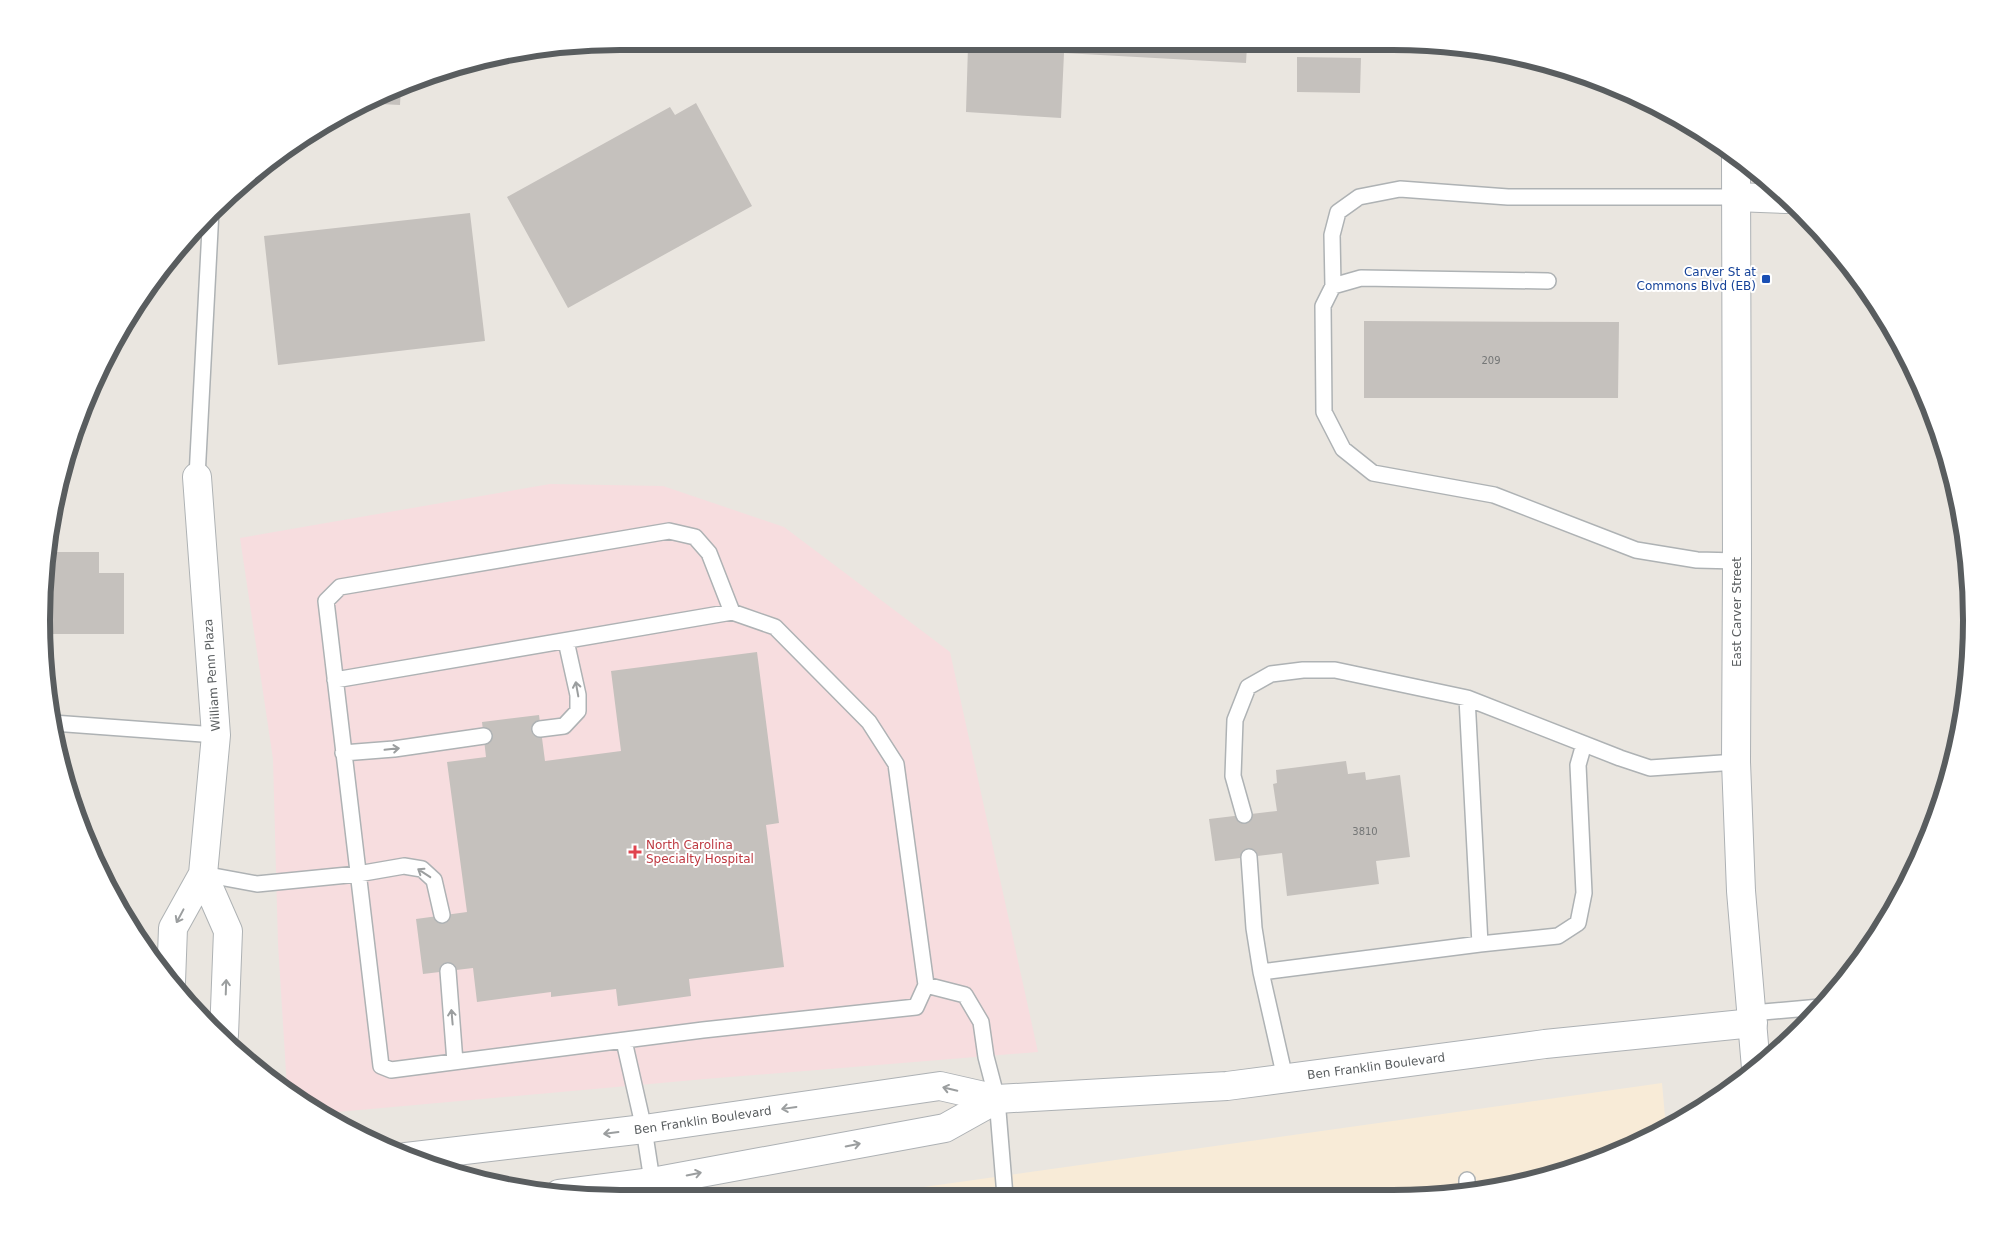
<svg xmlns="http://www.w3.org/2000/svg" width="2013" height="1240" font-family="'DejaVu Sans',sans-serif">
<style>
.commercial{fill:#f8ebd7}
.medical{fill:#f7dddf}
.building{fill:#c5c1bd}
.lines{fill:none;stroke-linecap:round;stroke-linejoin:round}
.lane-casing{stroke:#aeb2b4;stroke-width:18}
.street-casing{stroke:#aeb2b4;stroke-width:30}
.secondary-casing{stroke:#adb1b4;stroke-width:30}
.lane{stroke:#fff;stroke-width:15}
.street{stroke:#fff;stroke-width:28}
.secondary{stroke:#fff;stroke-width:28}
.oneway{stroke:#9b9e9f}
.transit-dot{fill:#1a4fb4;stroke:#fff;stroke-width:2}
.health-dot{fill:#e0444e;stroke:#fff;stroke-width:2}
.labels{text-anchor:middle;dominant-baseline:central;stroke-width:4;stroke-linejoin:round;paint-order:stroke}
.number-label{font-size:10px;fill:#747676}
.transit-label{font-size:12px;fill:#164399;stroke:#fff;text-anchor:end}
.street-label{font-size:12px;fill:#595d5f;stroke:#fff}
.health-label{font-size:12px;fill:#be3a42;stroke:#fff;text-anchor:start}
.rim{fill:none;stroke:#595d5f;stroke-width:6}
</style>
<rect width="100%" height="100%" fill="#eae6e0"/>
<path class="commercial" d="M1662 1083 1666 1128 1543 1179 1431 1197 867 1195Z"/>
<path class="medical" d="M550 484 663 486 784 527 950 652 1038 1052 705 1079 326 1113 293 1094 287 1088 278 944 273 759 240 538Z"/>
<path class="building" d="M968 46H1247L1246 63 1064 53 1061 118 966 112Z
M1297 57 1361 58 1360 93 1297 92Z
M401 86 400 105 361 103 364 101Z
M696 103 752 206 568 308 507 197 670 107 675 115Z
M470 213 485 341 278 365 264 236Z
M1364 321 1619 322 1618 398H1364Z
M46 552H99V573H124V634H42L41 620Z
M757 652 779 823 766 825 784 967 689 979 691 996 618 1006 616 989 551 997V992L477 1002 473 968 423 974 416 919 467 912 447 762 486 757 482 722 539 715 545 761 621 751 611 671Z
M1346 761 1348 774 1365 772 1366 780 1400 775 1410 857 1376 861 1379 884 1287 896 1282 853 1215 861 1209 819 1277 811 1273 784 1277 783 1276 770Z"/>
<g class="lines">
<defs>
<path id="lane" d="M1548 281 1361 278 1333 286 1323 306 1324 412 1343 449 1373 473 1494 495 1636 550 1697 560 1737 561
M1333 286 1332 235 1338 212 1359 197 1400 189 1508 197H1735
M197 477 211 210
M335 680 732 612 775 627 869 722 896 764 926 985 916 1007 703 1030 391 1070 381 1066 326 601 340 587 669 531 695 537 709 553 732 612
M53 723 216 735
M540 729 564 726 578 711V695L566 641
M343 753 394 749 484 736
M1244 815 1233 776 1235 720 1248 687 1271 674 1303 670H1335L1467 698 1620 758 1650 768 1736 762
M1249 857 1254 928 1261 972 1285 1078
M203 874 257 884 358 874 404 866 422 869 434 880 442 915
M1480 944 1558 936 1578 923 1584 893 1578 765 1584 744
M448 971 455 1062
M1261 972 1480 944 1467 698
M926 985 965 995 981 1022 986 1057 997 1099 1005 1196
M1752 1013 1820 1007
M624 1041 644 1129 653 1187
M1467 1191V1180"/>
<path id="street" d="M1735 197 1786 199
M203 874 228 931 224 1035
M171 982 173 928 203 874 216 735 197 477"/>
<g id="secondary">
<path d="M1736 155 1737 561 1736 762 1741 891 1756 1068"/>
<path id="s1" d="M406 1157 644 1129 940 1086 997 1099 1227 1086 1545 1044 1753 1023"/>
<path d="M559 1194 652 1182 945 1128 997 1099"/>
</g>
</defs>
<use href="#lane" class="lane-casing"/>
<use href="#street" class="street-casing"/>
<use href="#secondary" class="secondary-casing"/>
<use href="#lane" class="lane"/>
<use href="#street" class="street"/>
<use href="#secondary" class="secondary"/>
</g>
<defs><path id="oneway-shaft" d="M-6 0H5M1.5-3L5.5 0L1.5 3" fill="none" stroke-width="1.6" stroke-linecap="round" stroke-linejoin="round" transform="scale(1.25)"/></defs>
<g class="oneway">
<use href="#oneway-shaft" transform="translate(577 689) rotate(-100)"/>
<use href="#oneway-shaft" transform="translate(392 749) rotate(-6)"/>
<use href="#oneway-shaft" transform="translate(424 873) rotate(-147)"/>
<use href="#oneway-shaft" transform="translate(180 916) rotate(118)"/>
<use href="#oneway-shaft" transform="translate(226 987) rotate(-88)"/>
<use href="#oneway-shaft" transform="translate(452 1017) rotate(-95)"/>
<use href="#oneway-shaft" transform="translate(950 1089) rotate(-167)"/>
<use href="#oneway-shaft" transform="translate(789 1108) rotate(172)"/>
<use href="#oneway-shaft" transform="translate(611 1133) rotate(173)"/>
<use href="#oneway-shaft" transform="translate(853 1145) rotate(-11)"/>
<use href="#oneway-shaft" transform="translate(694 1174) rotate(-11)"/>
</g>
<rect class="transit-dot" x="1761" y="274" width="10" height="10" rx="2.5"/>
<path class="health-dot" d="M632.5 844.5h5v5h5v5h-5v5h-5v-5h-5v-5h5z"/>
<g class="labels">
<g class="number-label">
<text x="1491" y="360">209</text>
<text x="1365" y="831">3810</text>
</g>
<g class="transit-label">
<text x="1756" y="272">Carver St at<tspan x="1756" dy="14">Commons Blvd (EB)</tspan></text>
</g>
<g class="street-label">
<text transform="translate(1737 612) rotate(-90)">East Carver Street</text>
<text transform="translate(212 675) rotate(-94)">William Penn Plaza</text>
<text stroke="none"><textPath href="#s1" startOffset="978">Ben Franklin Boulevard</textPath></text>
<text stroke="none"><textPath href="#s1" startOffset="299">Ben Franklin Boulevard</textPath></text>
</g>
<g class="health-label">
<text x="646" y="845">North Carolina<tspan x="646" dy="14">Specialty Hospital</tspan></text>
</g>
</g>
<path d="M0 0H2013V1240H0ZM620 50H1393A570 570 0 0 1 1963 620V620A570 570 0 0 1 1393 1190H620A570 570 0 0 1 50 620V620A570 570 0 0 1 620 50Z" fill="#fff" fill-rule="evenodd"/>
<path class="rim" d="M620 50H1393A570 570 0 0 1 1963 620V620A570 570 0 0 1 1393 1190H620A570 570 0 0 1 50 620V620A570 570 0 0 1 620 50Z"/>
</svg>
